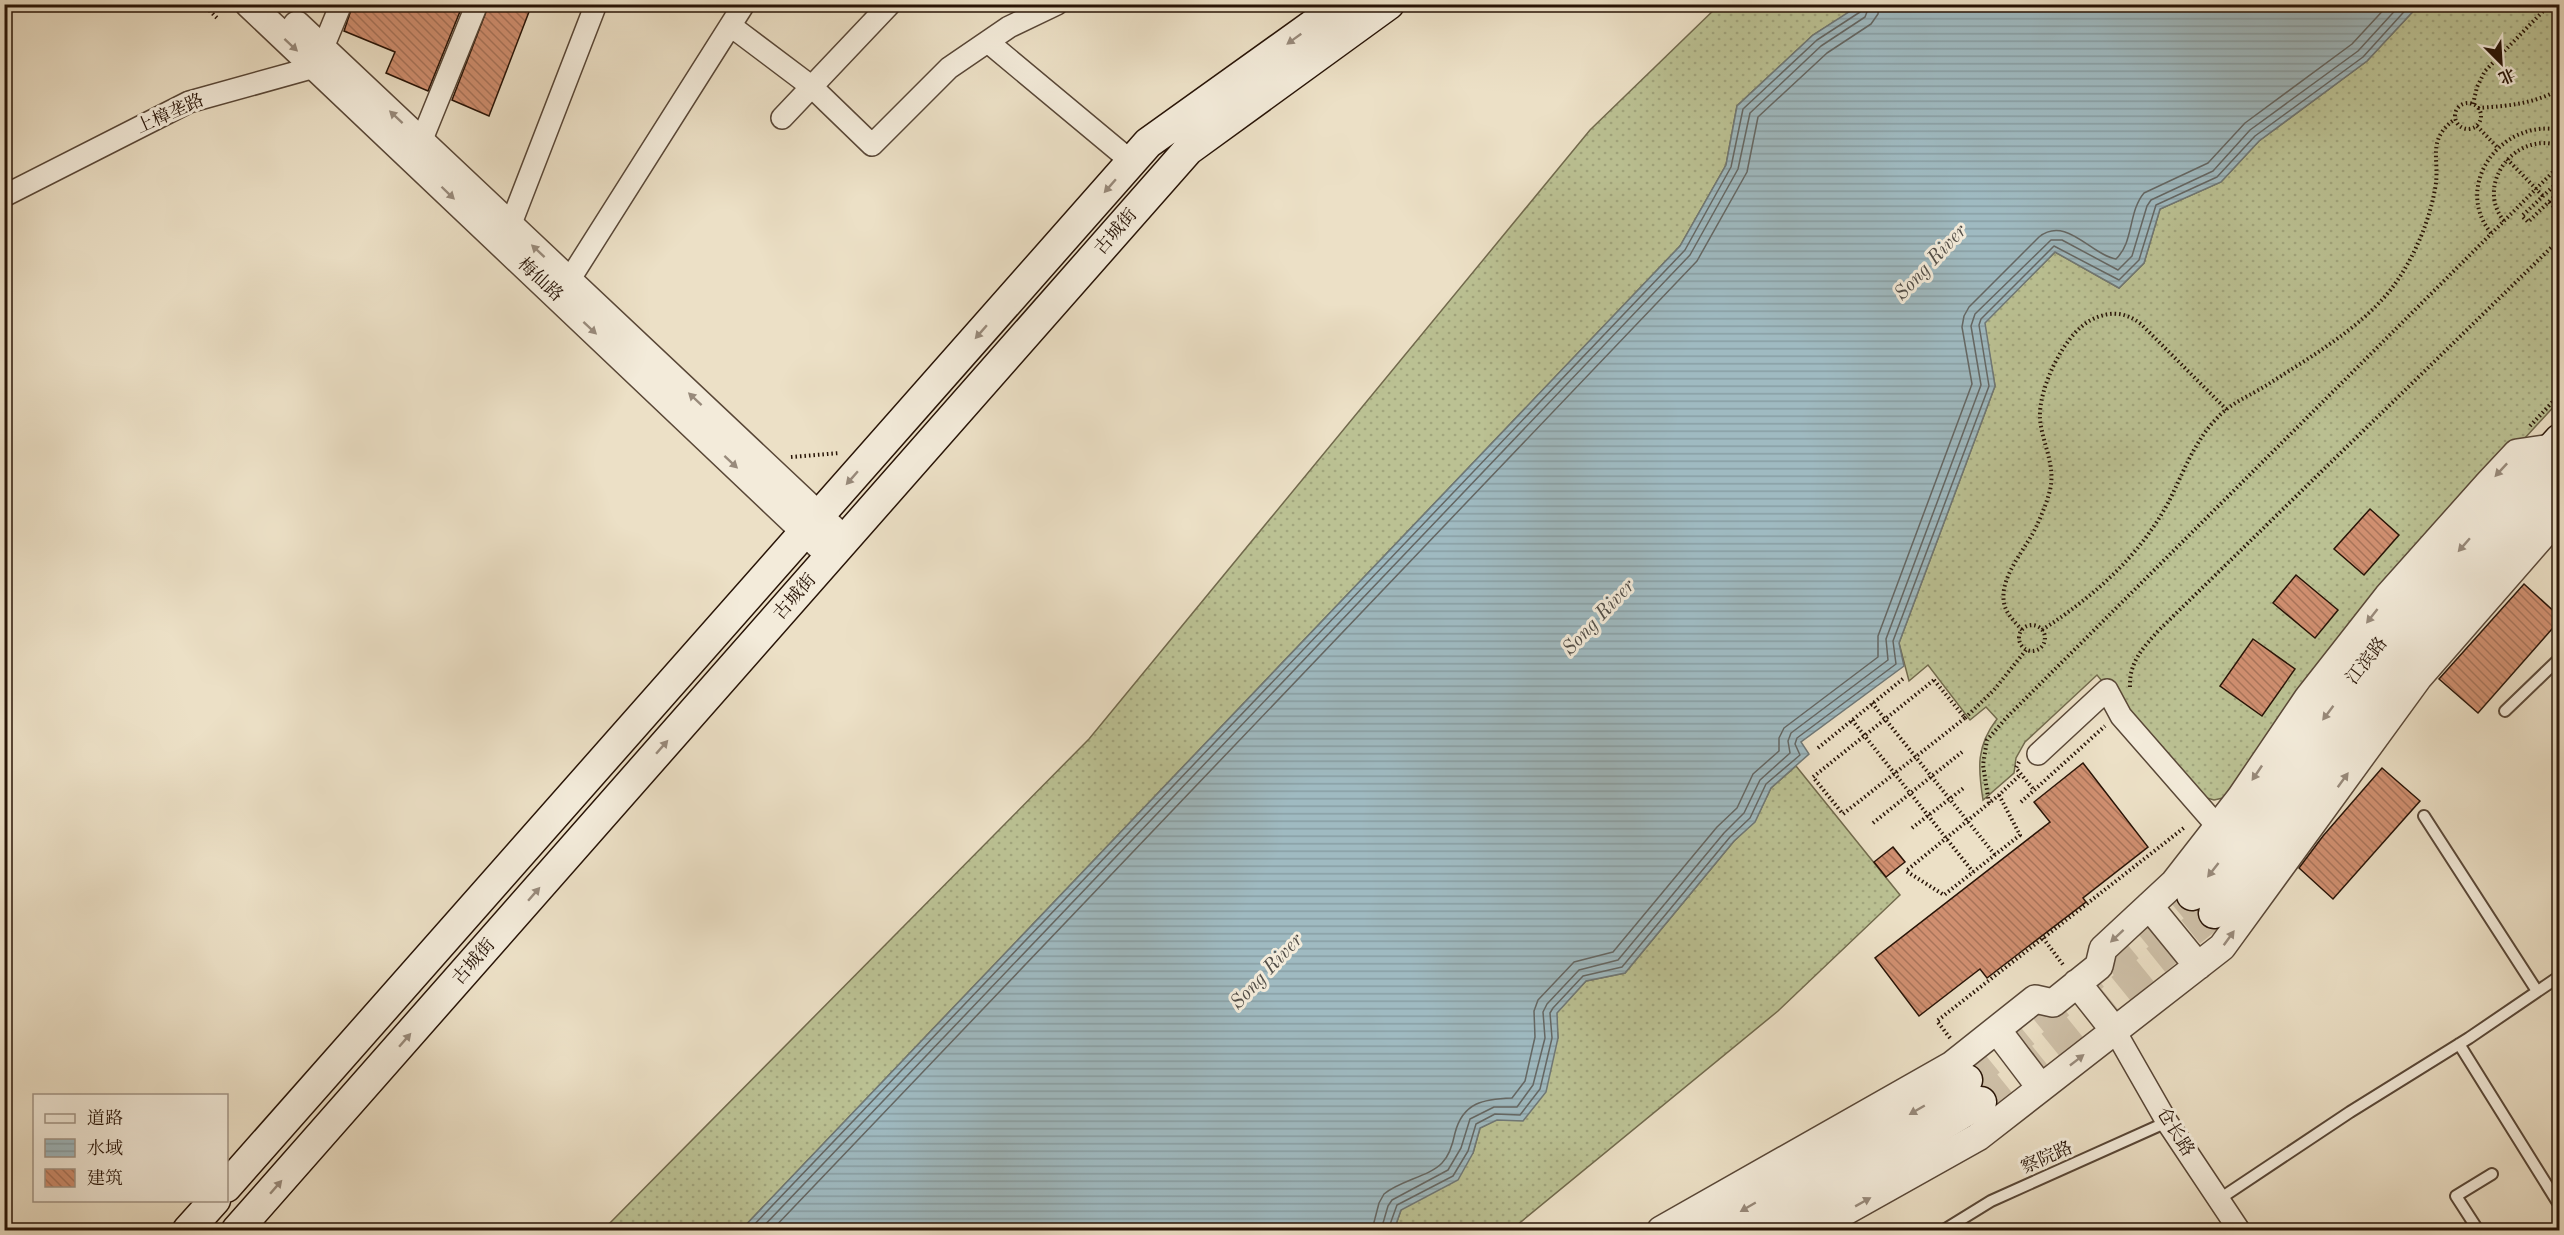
<svg xmlns="http://www.w3.org/2000/svg" width="2564" height="1235" font-family="'Old Standard TT','Noto Serif SC',serif">
<style>
.grass{fill:url(#grass-dots);stroke:#726a4d;stroke-width:1.5}
.water{fill:url(#water-rules);stroke:#6f7877;stroke-width:1.5}
.lines{fill:none;stroke-linecap:round;stroke-linejoin:round}
.shore{stroke:#646764;stroke-width:1.5}
.building{fill:url(#building-back-hatch);stroke:#281407;stroke-width:1.5}
.secondary-tunnel{stroke:#cfc1a9;stroke-width:30;stroke-dasharray:30 15;stroke-linecap:butt}
.service-casing{stroke:#594737;stroke-width:14}
.minor-casing{stroke:#594737;stroke-width:24}
.tertiary-casing{stroke:#594737;stroke-width:30}
.secondary-casing{stroke:#281407;stroke-width:33}
.path{stroke:#281407;stroke-width:4;stroke-dasharray:1.5 3;stroke-linecap:butt}
.service{stroke:#f3ebda;stroke-width:10}
.minor{stroke:#f3ebda;stroke-width:21}
.tertiary{stroke:#f3ebda;stroke-width:27}
.secondary{stroke:#f3ebda;stroke-width:30}
.oneway{fill:#988a7b}
.labels{text-anchor:middle;dominant-baseline:central;stroke-width:6;stroke-linejoin:round;paint-order:stroke}
.street-label{font-size:18px;fill:#281407;stroke:#f3ebda}
.water-label{font-size:20px;font-style:italic;fill:#524e48;stroke:#f3ebda}
</style>
<defs>
<pattern id="grass-dots" width="8" height="8" patternUnits="userSpaceOnUse" patternTransform="scale(1.5)"><rect width="8" height="8" fill="#bbc193"/><path d="M2 2h.1M6 6h.1" fill="none" stroke="#a1a57d" stroke-width="1.8" stroke-linecap="round"/></pattern>
<pattern id="water-rules" width="6" height="5" patternUnits="userSpaceOnUse" patternTransform="scale(1.5)"><rect width="6" height="5" fill="#9fbac1"/><path d="M0 2.5h6" fill="none" stroke="#899fa4"/></pattern>
<pattern id="building-back-hatch" width="6" height="6" patternUnits="userSpaceOnUse" patternTransform="scale(1.5)"><rect width="6" height="6" fill="#d08f70"/><path d="M-1 5l2 2M0 0l6 6M5-1l2 2" fill="none" stroke="#a9745a"/></pattern>
</defs>
<rect width="100%" height="100%" fill="#ece0c6"/>
<filter id="stains"><feTurbulence type="fractalNoise" baseFrequency=".00333" numOctaves="4"/><feColorMatrix values="0 0 0 0 .2 0 0 0 0 .09 0 0 0 0 .02 0 0 0 .5 -.17"/></filter>
<radialGradient id="worn" r=".72"><stop offset=".6" stop-color="#630" stop-opacity="0"/><stop offset="1" stop-color="#630" stop-opacity=".3"/></radialGradient>
<path class="grass" d="M1719 5H1861L1813 35 1737 106 1726 165 1680 246 741 1230H603L1089 739 1590 130Z
M2419 5H2559V401L2421 551 2232 796 2214 800 2196 795 2097 675 2025 742 2016 758 2014 773 1983 800C1978 768 1976 746 1997 719L1986 707 1970 720 1928 665 1909 681 1899 643 1995 386 1984 323 2055 252 2119 288 2144 263 2160 209 2221 182 2259 141 2367 61Z
M1796 766 1900 895 1778 1011 1511 1230H1394L1401 1210 1473 1153 1480 1128 1496 1120 1558 1038 1556 1013 1586 981 1625 973 1734 841 1755 821 1771 788Z"/>
<path class="water" d="M1861 4 2419 5 2367 61 2259 141 2221 182 2160 209 2144 263 2119 288 2055 252 1985 323 1995 386 1899 643 1904 666 1801 742 1809 754 1771 788 1755 822 1734 841 1625 973 1586 981 1557 1013 1558 1038 1546 1092 1523 1121 1497 1120 1480 1128 1473 1153 1458 1180 1401 1210 1394 1230H741L1680 246 1726 165 1737 106 1813 35Z"/>
<g class="lines">
<path class="shore" d="M749 1230 1685 250 1731 167 1743 109 1817 40 1860 12 1863 4
M760 1230 1690 255 1738 169 1750 113 1821 46 1865 17 1870 4
M772 1230 1697 261 1747 172 1758 117 1827 53 1871 24 1878 14 1879 4
M1372 1230 1379 1203 1384 1194C1399 1181 1430 1176 1442 1163 1449 1156 1453 1143 1455 1133 1463 1102 1484 1099 1512 1098L1525 1081 1535 1037 1534 1011 1538 1000 1574 962 1613 952 1717 827 1737 808 1753 774 1779 751V738L1784 728 1878 657V636L1972 384 1962 327 1964 316 1969 307 2039 237C2066 215 2091 255 2116 259 2134 242 2128 212 2144 193L2208 163 2245 123 2352 44 2389 4
M1381 1230 1388 1206 1392 1200 1448 1170 1461 1148 1470 1119 1494 1107H1517L1533 1085 1545 1038 1543 1012 1547 1004 1579 970 1618 960 1724 833 1744 813 1760 780 1790 753 1788 741 1791 733 1888 660 1886 639 1981 385 1971 326 1975 314 2051 240H2062L2118 270 2132 256 2147 206 2151 200 2213 171 2250 130 2358 51 2401 4
M1388 1230 1397 1205 1453 1176 1468 1151 1476 1124 1495 1114 1520 1115 1540 1089 1552 1038 1550 1013 1553 1008 1583 976 1622 967 1730 837 1750 818 1766 784 1800 755 1795 744 1797 738 1896 664 1893 641 1989 386 1979 325 1981 319 2054 246 2119 280 2139 260 2156 205 2217 177 2255 136 2363 57 2411 4"/>
</g>
<path class="building" d="M353 4H463L428 91 386 73 395 52 344 31Z
M489 4H532L489 116 452 100Z
M2370 509 2399 535 2364 575 2334 549Z
M2296 575 2338 610 2315 638 2273 603Z
M2524 584 2559 616V621L2478 713 2439 679Z
M2253 639 2295 669 2262 716 2220 686Z
M2083 763 2148 847 2083 898 2086 902 1987 978 1980 969 1919 1016 1875 958 2050 822 2034 802Z
M2382 768 2420 801 2333 899 2299 868 2323 836Z
M1893 847 1905 862 1886 877 1874 862Z"/>
<g class="lines">
<path class="secondary-tunnel" d="M1967 1080 2192 895
M1981 1102 2214 913"/>
<defs>
<path id="service" d="M2505 711 2560 658
M2424 816 2537 991
M2459 1044 2560 1206
M2218 1200 2350 1112 2469 1038 2560 976
M1944 1230 1991 1201 2167 1122
M2478 1230 2456 1196 2492 1174"/>
<path id="minor" d="M731 26 812 87 872 145 949 68 1009 27 1057 4
M988 42 1132 162
M782 118 890 4
M416 154 477 4
M4 196 189 102 315 67 341 4
M505 239 596 4
M561 293 744 4
M2038 754 2107 690 2121 716 2218 827
M2115 1031 2167 1122 2239 1230"/>
<path id="tertiary" d="M249 4 831 556
M297 25 844 540
M2149 906 2198 966
M2077 983 2115 1031
M1997 1030 2041 1088
M1661 1230 1952 1065 2035 999 2053 1003 2099 966 2103 949 2174 883 2241 797 2308 698 2388 596 2488 484 2517 453 2552 448
M1812 1230 1978 1137 2222 947 2418 678 2560 515"/>
<path id="secondary" d="M2192 895 2239 838 2312 734 2415 601 2560 439
M2214 913 2264 850 2400 661 2486 560 2560 480
M226 1187 1148 143 1342 4
M188 1230 215 1200
M237 1230 1188 150 1389 4
M1707 1230 1967 1080
M1761 1230 1860 1175 1981 1102"/>
</defs>
<use href="#service" class="service-casing"/>
<use href="#minor" class="minor-casing"/>
<use href="#tertiary" class="tertiary-casing"/>
<use href="#secondary" class="secondary-casing"/>
<path class="path" d="M203 4 217 18
M2455 116a13 13 0 1 1 26 0a13 13 0 1 1-26 0Z
M2473 104 2477 87 2485 71 2550 4
M2478 108C2507 106 2534 104 2560 89
M2477 126 2497 147
M2507 159 2543 196
M2560 180 2522 216 2528 222 2560 191
M2549 202 2560 213
M2504 221C2474 184 2516 130 2560 146
M2491 233C2452 185 2502 118 2560 130
M2530 426 2560 394
M791 457 840 453
M2019 638a13 13 0 1 1 26 0a13 13 0 1 1-26 0Z
M2022 630C2015 622 2006 614 2004 603 1999 576 2027 548 2037 525 2042 514 2047 502 2050 490 2056 465 2042 443 2040 419 2038 389 2064 334 2091 320 2109 311 2124 311 2141 324L2227 410
M2042 630C2094 596 2138 558 2168 503 2183 474 2194 441 2218 417 2231 403 2251 395 2267 385 2310 357 2360 329 2392 288 2413 260 2429 223 2435 189 2441 160 2425 141 2455 119
M1934 680 1965 718 1843 814 1813 777Z
M2130 687C2129 662 2143 648 2159 630L2560 239
M1872 703 1995 855
M1965 718 1994 690 2026 650
M1852 720 1973 872
M1818 748 1904 678
M2019 762 2016 768 2034 790
M1999 795 2020 835 1944 895 1906 871 1999 795 2021 774
M2021 802 2105 726
M1989 803 1983 765 1987 740 2007 717 2560 165
M1873 823 1962 752
M1912 828 1965 787
M2043 938 2064 966
M1950 1038 1937 1021 2185 827"/>
<use href="#service" class="service"/>
<use href="#minor" class="minor"/>
<use href="#tertiary" class="tertiary"/>
<use href="#secondary" class="secondary"/>
</g>
<defs><path id="oneway-solid" d="M-6-.8H1V-3.2L6.5 0L1 3.2V.8H-6Z" transform="scale(1.5)"/></defs>
<g class="oneway">
<use href="#oneway-solid" transform="translate(1294 39) rotate(144)"/>
<use href="#oneway-solid" transform="translate(291 45) rotate(43)"/>
<use href="#oneway-solid" transform="translate(396 117) rotate(-137)"/>
<use href="#oneway-solid" transform="translate(1110 186) rotate(131)"/>
<use href="#oneway-solid" transform="translate(448 193) rotate(44)"/>
<use href="#oneway-solid" transform="translate(538 251) rotate(-137)"/>
<use href="#oneway-solid" transform="translate(590 328) rotate(43)"/>
<use href="#oneway-solid" transform="translate(981 332) rotate(131)"/>
<use href="#oneway-solid" transform="translate(695 399) rotate(-137)"/>
<use href="#oneway-solid" transform="translate(731 462) rotate(43)"/>
<use href="#oneway-solid" transform="translate(2501 470) rotate(133)"/>
<use href="#oneway-solid" transform="translate(852 478) rotate(131)"/>
<use href="#oneway-solid" transform="translate(2464 545) rotate(131)"/>
<use href="#oneway-solid" transform="translate(2372 616) rotate(128)"/>
<use href="#oneway-solid" transform="translate(2328 713) rotate(127)"/>
<use href="#oneway-solid" transform="translate(662 747) rotate(-49)"/>
<use href="#oneway-solid" transform="translate(2257 773) rotate(124)"/>
<use href="#oneway-solid" transform="translate(2343 780) rotate(-54)"/>
<use href="#oneway-solid" transform="translate(2213 870) rotate(128)"/>
<use href="#oneway-solid" transform="translate(534 894) rotate(-49)"/>
<use href="#oneway-solid" transform="translate(2117 936) rotate(137)"/>
<use href="#oneway-solid" transform="translate(2229 938) rotate(-54)"/>
<use href="#oneway-solid" transform="translate(405 1040) rotate(-49)"/>
<use href="#oneway-solid" transform="translate(2077 1060) rotate(-38)"/>
<use href="#oneway-solid" transform="translate(1917 1110) rotate(150)"/>
<use href="#oneway-solid" transform="translate(276 1187) rotate(-49)"/>
<use href="#oneway-solid" transform="translate(1863 1202) rotate(-29)"/>
<use href="#oneway-solid" transform="translate(1748 1207) rotate(150)"/>
</g>
<g class="labels">
<g class="street-label">
<text transform="translate(170 114) rotate(-24)">上樟垄路</text>
<text transform="translate(1116 232) rotate(-49)">古城街</text>
<text transform="translate(540 280) rotate(43)">梅仙路</text>
<text transform="translate(795 597) rotate(-49)">古城街</text>
<text transform="translate(2367 661) rotate(-52)">江滨路</text>
<text transform="translate(474 962) rotate(-49)">古城街</text>
<text transform="translate(2175 1132) rotate(58)">仓长路</text>
<text transform="translate(2047 1158) rotate(-24)">察院路</text>
</g>
<g class="water-label">
<text transform="translate(1931 263) rotate(-47)">Song River</text>
<text transform="translate(1599 618) rotate(-47)">Song River</text>
<text transform="translate(1267 972) rotate(-47)">Song River</text>
</g>
</g>
<rect width="2564" height="1235" fill="none" stroke="#ece0c6" stroke-width="24"/>
<rect x="6" y="6" width="2552" height="1223" fill="none" stroke="#281407" stroke-width="3"/>
<rect x="12" y="12" width="2540" height="1211" fill="none" stroke="#281407" stroke-width="1.5"/>
<rect x="33" y="1094" width="195" height="108" fill="#f3ebda" stroke="#a29586" stroke-width="1.5"/>
<rect x="45" y="1114" width="30" height="9" fill="#f3ebda" stroke="#a29586" stroke-width="1.5"/>
<text x="87" y="1124" font-size="18" fill="#281407">道路</text>
<rect x="45" y="1139" width="30" height="18" fill="url(#water-rules)" stroke="#a29586" stroke-width="1.5"/>
<text x="87" y="1154" font-size="18" fill="#281407">水域</text>
<rect x="45" y="1169" width="30" height="18" fill="url(#building-back-hatch)" stroke="#a29586" stroke-width="1.5"/>
<text x="87" y="1184" font-size="18" fill="#281407">建筑</text>
<g transform="translate(2501 63) rotate(156)" stroke="#f3ebda" stroke-width="4.5" paint-order="stroke">
<path d="M0-4.5L10 22L0 15L-10 22Z" fill="#281407"/>
<text y="-9" font-size="16" font-weight="bold" text-anchor="middle" fill="#281407">北</text>
</g>
<rect width="100%" height="100%" filter="url(#stains)"/>
<rect width="100%" height="100%" fill="url(#worn)"/>
</svg>
